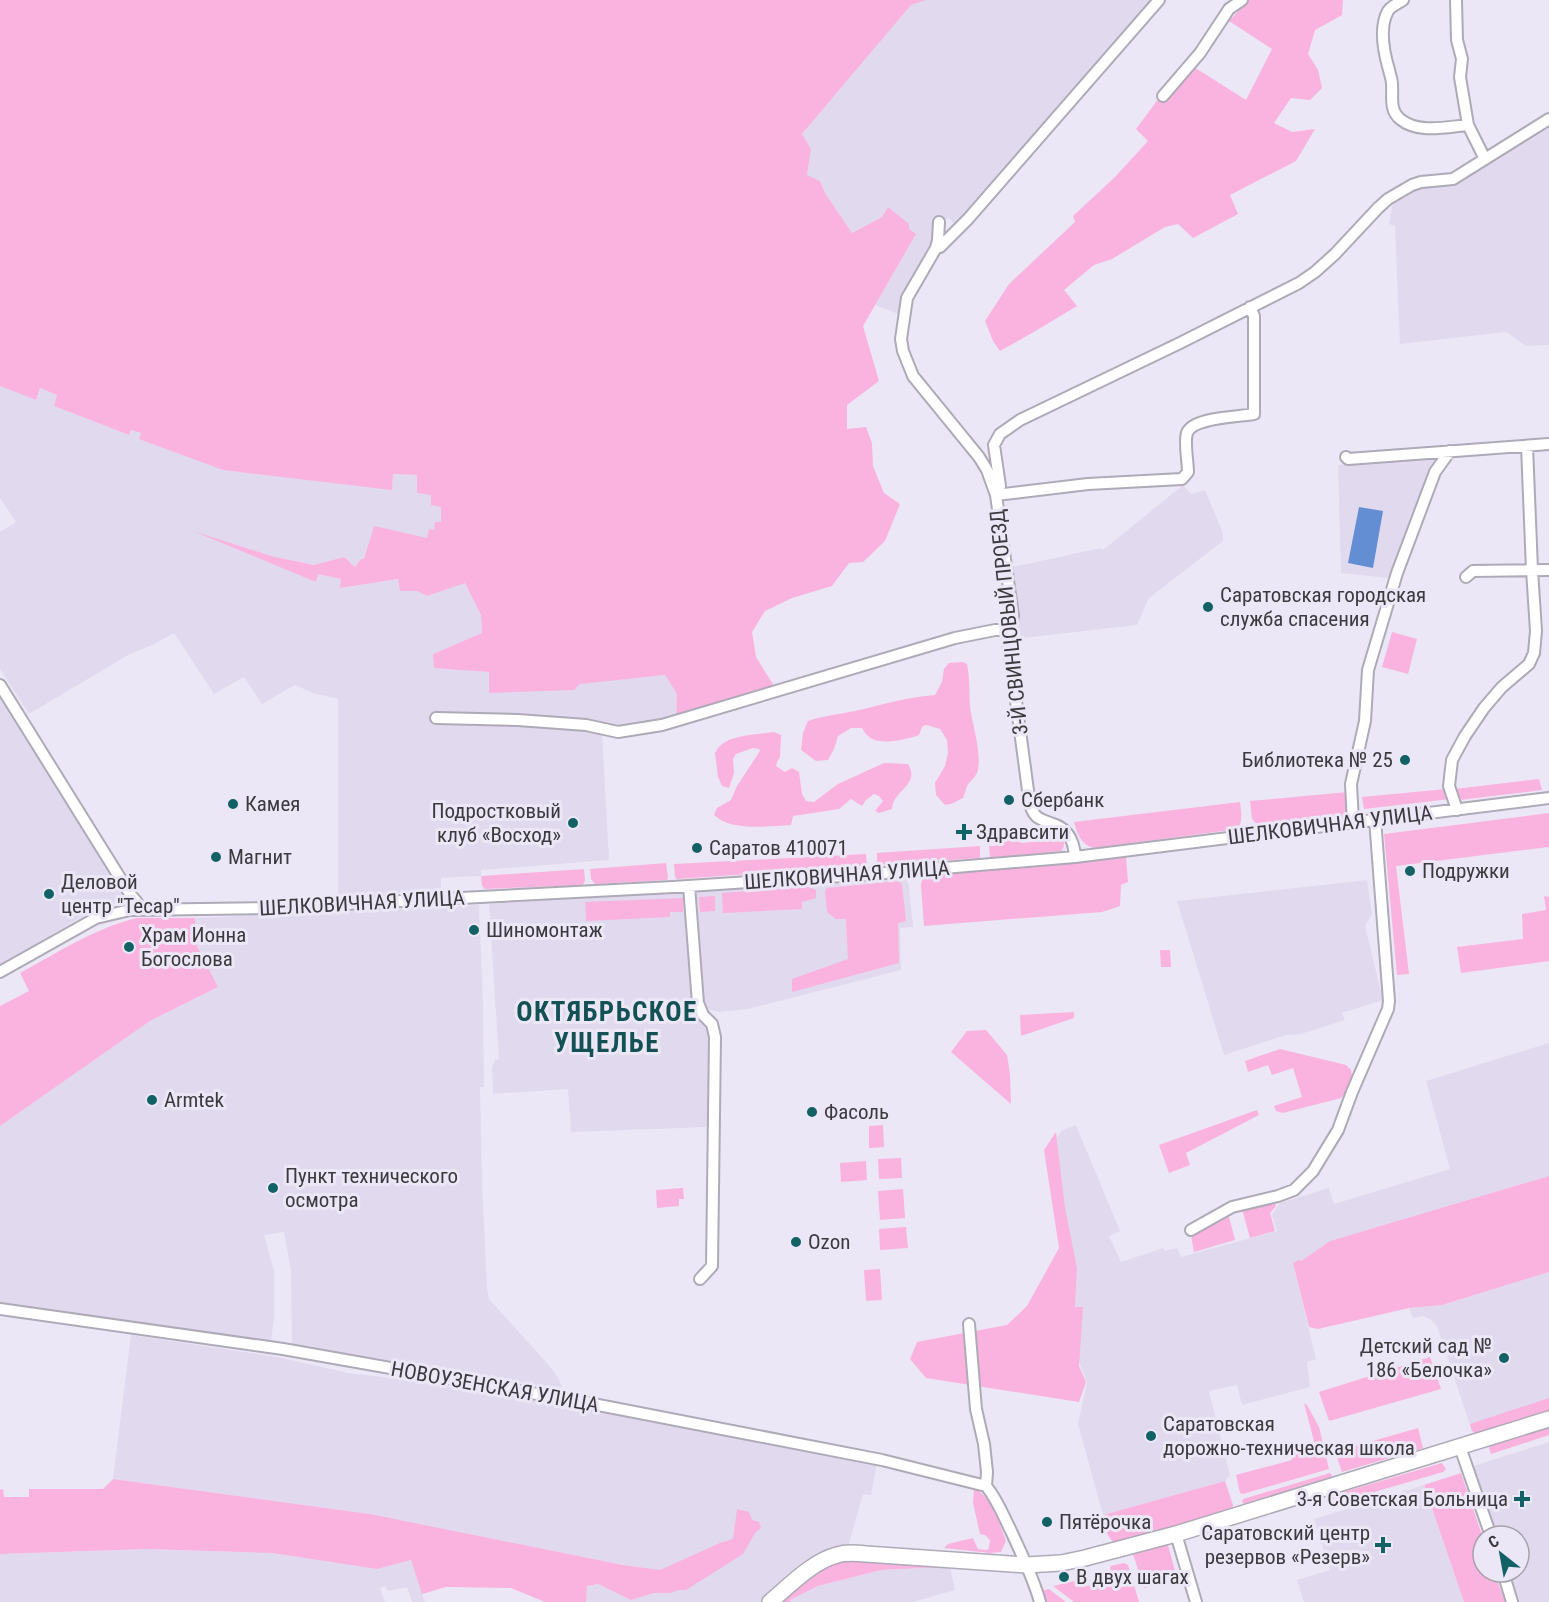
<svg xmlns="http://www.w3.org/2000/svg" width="1549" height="1602" font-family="'Roboto Condensed',sans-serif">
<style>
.built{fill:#e1daee}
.green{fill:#fab2df}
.water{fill:#648ed4}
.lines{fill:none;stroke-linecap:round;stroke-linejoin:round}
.street-casing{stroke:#aeaab7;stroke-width:14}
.secondary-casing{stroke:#aeaab7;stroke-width:18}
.street{stroke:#fff;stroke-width:10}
.secondary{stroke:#fff;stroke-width:15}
.poi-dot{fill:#126265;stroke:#ece7f6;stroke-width:2}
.labels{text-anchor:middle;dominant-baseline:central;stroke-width:6;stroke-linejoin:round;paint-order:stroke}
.poi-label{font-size:21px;fill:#3c3a3f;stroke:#ece7f6;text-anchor:start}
.street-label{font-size:21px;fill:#3c3a3f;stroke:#ece7f6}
.district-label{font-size:27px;font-weight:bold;letter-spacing:1.5px;fill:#145154;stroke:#ece7f6}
</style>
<rect width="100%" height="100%" fill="#ece7f6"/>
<path class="built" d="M926 0H1157L957 227 949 218 937 222 933 243 904 296 901 315 875 305 916 234 882 217 852 233 825 193 820 181 807 176 811 149 802 134 911 5Z
M1549 126V345L1526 346 1506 332 1400 344 1395 226 1389 224 1393 202 1418 189 1453 185Z
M0 386 36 400 40 388 57 395 54 406 129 435 131 430 141 433 139 438 223 470 392 489 393 474 417 475 441 506V522L427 538 364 559H361L355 567 344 557 314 565 271 556 316 582 318 574 342 579 341 588 398 579 400 591H417L427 596 465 582 481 615 482 633 433 654 434 667 489 672V693L665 675 677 694 676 718 602 731 609 860 481 870V876L441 878V890L338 897V699L313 693 295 685 262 704 244 677 214 694 174 633 154 644 128 655 29 714 0 669V532L16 522 0 498Z
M1441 456 1431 470 1388 578 1341 573 1338 465Z
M1183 485 1191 494 1205 490 1223 533V541L1149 598 1137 625 1013 639 1019 619 1013 567 1101 548 1103 550Z
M0 698 14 715 121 892 120 900 111 906 78 919 0 965Z
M903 877 908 882 909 887 913 927 900 928 901 970 748 1009 719 1012 710 1010 705 1006 702 1000 693 897 695 891 809 883 834 884Z
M1367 880 1372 914 1365 926 1383 1000 1342 1013 1345 1020 1301 1034 1286 1035 1224 1055 1177 901Z
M685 892 693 998 696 1016 706 1025 708 1031V1127L571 1132 568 1089 493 1094 492 1067 495 1060 499 1059 489 904Z
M479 905 483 1003 484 1087H480L482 1181 487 1289 489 1299 547 1363 557 1376 562 1386 560 1389 292 1345 291 1271 284 1232 264 1235 274 1271V1316L271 1342 0 1304V1126L150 1021 218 987 196 944 195 918Z
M1549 1043V1176L1330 1241 1301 1261 1293 1263 1316 1359 1307 1362 1310 1387 1242 1405 1237 1385 1209 1391 1230 1475 1225 1481 1103 1515 1078 1424 1087 1382 1077 1357 1075 1307 1077 1268 1065 1207 1057 1138 1061 1131 1076 1125 1120 1231 1109 1236 1121 1262 1163 1248 1165 1251 1177 1248 1181 1257 1277 1231 1272 1215 1280 1203 1329 1188 1334 1204 1450 1169 1426 1081Z
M1549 1272V1411L1472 1431 1437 1326 1430 1319 1423 1316 1413 1318 1409 1308 1442 1305Z
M131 1335 278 1357 348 1373 392 1378 625 1415 877 1463 871 1495 863 1494 848 1547 838 1546 830 1549 816 1558 764 1602H586L587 1586 598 1584 631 1600 654 1593H669L659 1570 623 1565 370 1514 113 1479Z
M1549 1442V1602H1517L1507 1572H1519V1536H1495L1473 1470 1474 1466Z
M1424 1485 1464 1602H1304L1297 1580 1330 1570 1314 1519Z
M147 1549 272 1553 377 1569 411 1560 425 1602H412L407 1587 388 1591 385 1586 380 1588 385 1602H0V1554Z
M941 1567H950L955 1590 913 1602H791L790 1600 818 1586 881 1570Z"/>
<path class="green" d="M0 0H940H926L911 5 802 134 811 149 807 175 820 181 825 193 852 233 882 217 888 207 909 224V229L916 234 863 326 879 381 847 405V429L866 427 872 443 873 466 884 493 900 504 885 541 863 562 849 563 832 586 792 598 765 611 752 632 756 657 774 686 676 718 677 694 665 675 580 684 574 690 489 693V672L434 668 433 654 482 633 481 615 465 583 427 596 417 591H400L398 579 340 588 341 579 318 574 316 582 193 531 271 556 314 565 344 557 355 567 361 559H364L374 526 427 538 429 529 434 530 435 522H441V507L431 505V495L417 493V475L393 474 392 490 223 470 139 439 141 433 131 430 129 435 54 406 57 395 40 388 36 400 0 386Z
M1249 0H1343L1342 15 1315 30 1308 54 1318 70 1322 88 1310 100 1291 98 1274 123 1292 132 1315 129 1296 161 1230 195 1238 214 1193 238 1178 224 1165 227 1112 259 1094 265 1064 290 1077 306 1032 333 1000 351 993 341 985 321 1009 284 1075 222 1073 216 1114 178 1148 141 1136 129 1186 62 1246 100 1272 49 1229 21Z
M1392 632 1417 639 1408 674 1382 667Z
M963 662 967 664C970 678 969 692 970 707 972 724 983 756 977 773 975 777 971 781 968 784 966 789 965 793 963 798L951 804 945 805 936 795 935 783 945 766 948 753 947 740 940 729 926 725 922 727 919 735C906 740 878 746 868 736 865 734 864 731 862 728H851L838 736 834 749 828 760 816 761 801 750 803 733 808 721C823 716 839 714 855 711 881 705 908 697 935 695L942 682 944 669 949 663Z
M774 732 781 735 780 757 777 762 776 766 785 772 792 768 799 772 802 794 806 801 814 802 838 784 884 763 908 764C921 785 893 790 892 809L879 813 875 811 883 801 879 796 874 794 866 800 862 806 851 799 839 809 793 816 791 825C768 826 732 832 714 815L717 808 731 800 737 786 760 751 759 749 753 748 736 754 733 759 734 773 729 788 722 786 718 777 715 753C717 750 718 747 721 745 731 735 759 734 774 732Z
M1539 779 1542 790 1460 800 1455 789Z
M1446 789 1450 799 1364 809 1362 797Z
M1348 792 1349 814 1345 816 1258 826 1252 819 1250 801Z
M1240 802C1241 811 1243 821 1238 829L1094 848C1081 845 1077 833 1074 822Z
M1549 813V847L1396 866 1409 974 1397 975 1384 834Z
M1019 836 1021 843 1065 839 1063 849 1061 851 990 858 989 846H996V838Z
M980 846V858L877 865V853Z
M866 854 867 866 677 879 675 877 674 864Z
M1126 856 1128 882 1121 885 1120 906 1102 912 924 926 921 885 922 880 926 876Z
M666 863 668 878 667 880 595 884 591 879 590 869Z
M584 869 585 880 583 885 485 889 482 886 481 876Z
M899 881 902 885 906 921 898 923 899 963 792 992V979L848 959 846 919H836L827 912 825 891 827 888Z
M809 887 816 890V898L802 902V909L723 913 722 893Z
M715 896V911L700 912 699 897Z
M1544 896 1549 897V961L1461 973 1457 947 1523 939 1522 914 1546 910Z
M683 898V912H670V917L586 921 585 902Z
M137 918H195L196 944 218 987 150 1021 0 1126V1006L29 991 20 973C57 953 95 928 137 918Z
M1160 950H1170L1171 967H1161Z
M1074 1012V1018L1021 1036 1020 1015Z
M986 1030 1007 1055 1010 1074 1011 1104 951 1052 967 1031Z
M1280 1049 1346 1065 1351 1070 1352 1076 1351 1083 1348 1091 1341 1098 1283 1113 1276 1111 1274 1106 1302 1097 1293 1068 1272 1075 1268 1065 1248 1072 1245 1061Z
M1257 1110 1259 1115 1186 1153 1190 1165 1169 1173 1159 1145Z
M883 1125 884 1147 869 1148V1126Z
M1056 1132 1065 1207 1077 1268 1075 1307H1083L1079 1366 1086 1382 1079 1402 926 1378 910 1359 917 1342 1007 1325 1027 1306 1059 1248 1044 1150Z
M901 1158 902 1178 879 1179 878 1159Z
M866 1161 867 1180 841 1182 840 1163Z
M1549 1176V1272L1442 1305 1409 1308 1318 1329 1309 1327 1293 1263 1299 1260 1301 1261 1330 1241Z
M683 1188 684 1199H679V1206L657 1208 656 1190Z
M903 1189 905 1218 880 1220 878 1191Z
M1274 1200 1276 1206 1270 1213 1275 1231 1250 1238 1242 1209Z
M1228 1213 1235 1240 1194 1252 1191 1235Z
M906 1227 908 1248 880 1250 879 1229Z
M880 1269 882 1300 866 1301 864 1270Z
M1430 1357 1441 1389 1329 1421 1319 1392Z
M1549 1398V1411L1476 1434 1472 1431 1470 1424Z
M1304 1403 1307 1405 1319 1427 1329 1469 1243 1494 1240 1493 1236 1475 1292 1460 1290 1451 1315 1445Z
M1549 1426V1435L1491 1454 1488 1445Z
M1418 1428 1423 1448 1342 1472 1335 1452Z
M1442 1463 1446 1469 1443 1472 1333 1504 1329 1501 1330 1496Z
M1330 1473 1332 1475 1331 1477 1244 1504 1242 1502 1243 1499Z
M1461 1473 1483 1538V1572H1494L1505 1602H1464L1424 1485Z
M113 1479 370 1514 623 1565 660 1570 720 1543 733 1539 737 1509 749 1512 752 1520 759 1522 761 1528 755 1533 743 1554 686 1590H678L670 1593H654L631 1600 598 1584 587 1586 586 1602H545L511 1588 446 1587 422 1594 411 1560 377 1569 272 1553 147 1549 0 1554V1490L3 1489 4 1497H29V1489H103Z
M1225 1481 1233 1505V1509L1229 1511 1116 1543C1106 1539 1105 1525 1103 1515Z
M974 1488C994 1499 998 1521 1006 1541L1001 1552 990 1553 944 1548 948 1544 973 1538 978 1549 987 1550 989 1548 990 1540 985 1535 980 1534 973 1503Z
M1168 1545 1177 1578 1144 1588 1133 1554Z
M844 1560H863L941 1567 881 1570 818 1586 790 1600 791 1602H781C802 1583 816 1570 844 1560Z
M1124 1563 1128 1565 1139 1602H1074L1053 1586 1079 1580 1081 1587 1112 1581 1110 1566Z
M1049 1589 1066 1602H1043L1040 1591Z"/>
<path class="water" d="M1359 507 1383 511 1373 568 1348 563Z"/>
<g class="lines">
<defs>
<path id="street" d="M1403 0C1399 3 1391 6 1388 11 1379 27 1384 53 1389 70 1390 75 1392 79 1392 84 1393 96 1389 110 1400 119 1418 134 1446 127 1468 125
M1456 0 1457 40 1462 59 1460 77 1468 125 1485 159
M1163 96 1200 53 1229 9 1242 0
M939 222 938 240 936 248 907 298 901 339 903 351 913 376 979 457 987 470 996 495 1013 616 1008 641 1029 798C1030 804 1031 811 1036 816 1040 820 1048 822 1053 824 1069 829 1074 841 1075 857
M936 248 940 247 968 219 1159 0
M1346 457 1348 459 1549 444
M996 495 1000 486 994 445 1000 434 1020 420 1180 343 1299 283 1315 272 1335 254 1378 208 1388 199 1412 185 1421 182 1453 179 1549 119
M996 495 1088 484 1182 479 1188 472C1188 462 1184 442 1187 433 1193 417 1239 417 1254 414V316L1250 307
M1466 577 1473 571 1549 570
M0 685 130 894 136 901 141 909
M436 718 518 720 586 725 618 732 662 725 955 638 995 630H1010
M1457 810 1449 786 1452 760 1465 736 1484 708 1502 687 1529 664 1534 653 1536 631 1532 570 1527 446
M1353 822 1351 784 1365 721 1368 670 1397 573 1435 472 1450 451
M689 886 698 1003 703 1015 712 1024 715 1037 712 1266 700 1279
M0 972 96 918 130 910 266 908 673 887 873 874 1075 857 1549 798
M1191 1230 1232 1207 1278 1196 1294 1190 1313 1171 1338 1130 1352 1092 1388 1009 1389 1001 1375 819
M0 1309 283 1349 588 1403 882 1460 986 1486
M969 1324 976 1409 984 1444 987 1472 986 1486C997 1499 1003 1515 1011 1531 1022 1555 1033 1577 1040 1602
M1460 1447 1491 1536
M1176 1534 1196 1602
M1503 1572 1512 1602"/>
<path id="secondary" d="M770 1602C789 1586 813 1561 837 1555 846 1552 856 1553 866 1554L1026 1565 1061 1563 1085 1558 1176 1534 1549 1419"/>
</defs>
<use href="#street" class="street-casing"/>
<use href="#secondary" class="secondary-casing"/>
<use href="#street" class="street"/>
<use href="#secondary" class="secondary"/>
</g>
<g class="poi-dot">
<circle cx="1208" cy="607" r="6"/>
<circle cx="1405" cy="760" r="6"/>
<circle cx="1009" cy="800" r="6"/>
<circle cx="233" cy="804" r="6"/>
<circle cx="573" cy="823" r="6"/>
<path d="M961 823h6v6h6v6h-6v6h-6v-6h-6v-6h6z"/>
<circle cx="697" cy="848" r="6"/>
<circle cx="216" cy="857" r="6"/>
<circle cx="1410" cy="871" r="6"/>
<circle cx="49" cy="894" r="6"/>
<circle cx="474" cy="930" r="6"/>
<circle cx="129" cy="947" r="6"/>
<circle cx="152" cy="1100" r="6"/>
<circle cx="812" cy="1112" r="6"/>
<circle cx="273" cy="1188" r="6"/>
<circle cx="796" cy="1242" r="6"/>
<circle cx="1504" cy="1358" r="6"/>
<circle cx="1151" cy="1436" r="6"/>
<path d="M1519 1490h6v6h6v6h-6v6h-6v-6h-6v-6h6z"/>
<circle cx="1047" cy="1522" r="6"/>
<path d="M1380 1536h6v6h6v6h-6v6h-6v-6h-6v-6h6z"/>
<circle cx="1064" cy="1577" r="6"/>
</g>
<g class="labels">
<g class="poi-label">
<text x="1220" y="595">Саратовская городская<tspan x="1220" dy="24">служба спасения</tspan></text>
<text x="1393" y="760" text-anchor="end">Библиотека № 25</text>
<text x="1021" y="800">Сбербанк</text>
<text x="245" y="804">Камея</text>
<text x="561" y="811" text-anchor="end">Подростковый<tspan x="561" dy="24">клуб «Восход»</tspan></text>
<text x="976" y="832">Здравсити</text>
<text x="709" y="848">Саратов 410071</text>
<text x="228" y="857">Магнит</text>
<text x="1422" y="871">Подружки</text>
<text x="61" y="882">Деловой<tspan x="61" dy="24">центр "Тесар"</tspan></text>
<text x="486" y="930">Шиномонтаж</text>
<text x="141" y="935">Храм Ионна<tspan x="141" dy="24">Богослова</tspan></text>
<text x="164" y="1100">Armtek</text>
<text x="824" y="1112">Фасоль</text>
<text x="285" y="1176">Пункт технического<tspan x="285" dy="24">осмотра</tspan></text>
<text x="808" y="1242">Ozon</text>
<text x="1492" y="1346" text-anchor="end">Детский сад №<tspan x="1492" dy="24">186 «Белочка»</tspan></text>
<text x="1163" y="1424">Саратовская<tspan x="1163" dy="24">дорожно-техническая школа</tspan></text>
<text x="1508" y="1499" text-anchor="end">3-я Советская Больница</text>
<text x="1059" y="1522">Пятёрочка</text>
<text x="1370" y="1533" text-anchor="end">Саратовский центр<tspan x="1370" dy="24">резервов «Резерв»</tspan></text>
<text x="1076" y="1577">В двух шагах</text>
</g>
<g class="street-label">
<text transform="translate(1009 622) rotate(-96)">3-Й СВИНЦОВЫЙ ПРОЕЗД</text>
<text transform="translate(1330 825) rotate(-7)">ШЕЛКОВИЧНАЯ УЛИЦА</text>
<text transform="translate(847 875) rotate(-4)">ШЕЛКОВИЧНАЯ УЛИЦА</text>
<text transform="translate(362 903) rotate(-3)">ШЕЛКОВИЧНАЯ УЛИЦА</text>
<text transform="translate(495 1387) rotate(10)">НОВОУЗЕНСКАЯ УЛИЦА</text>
</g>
<g class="district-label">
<text x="607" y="1012">ОКТЯБРЬСКОЕ<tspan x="607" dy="31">УЩЕЛЬЕ</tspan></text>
</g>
</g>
<g transform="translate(1501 1554) rotate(329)"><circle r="28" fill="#ece7f6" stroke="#a6a2ad" stroke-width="1.5"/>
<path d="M0-4.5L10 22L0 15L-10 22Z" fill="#126265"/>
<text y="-9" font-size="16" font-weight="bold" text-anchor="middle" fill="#3c3a3f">С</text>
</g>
</svg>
